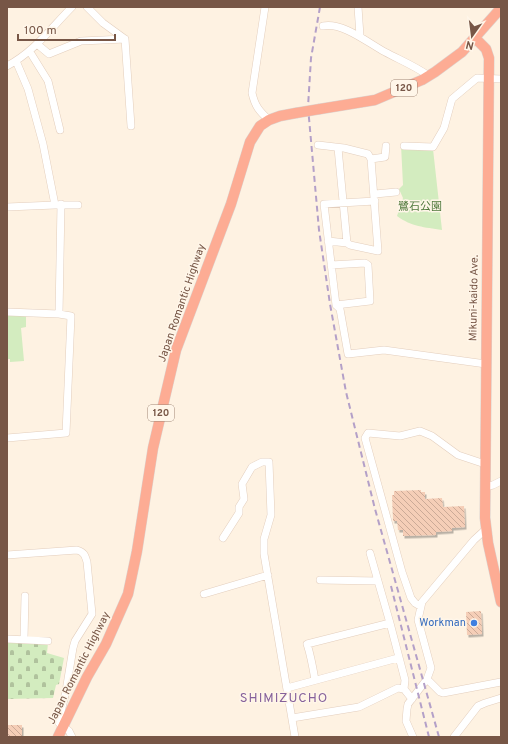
<svg xmlns="http://www.w3.org/2000/svg" width="508" height="744" font-family="Overpass,'Noto Sans JP',sans-serif">
<style>
.green{fill:#d3ecbf}
.cemetery{fill:url(#cemetery-stones)}
.building{fill:url(#building-back-hatch);filter:url(#shadow)}
.lines{fill:none;stroke-linecap:round;stroke-linejoin:round}
.minor-casing{stroke:#e3cebd;stroke-width:8}
.highway-casing{stroke:#dcd3cf;stroke-width:11}
.minor{stroke:#fff;stroke-width:7}
.highway{stroke:#fdac94;stroke-width:10}
.rail{stroke:#b4a0c8;stroke-width:2;stroke-dasharray:6 4;stroke-linecap:butt}
.highway-bridge-casing{stroke:#dcd3cf;stroke-width:11;stroke-linecap:butt}
.highway-bridge{stroke:#fdac94;stroke-width:10}
.shop-dot{fill:#3f7fe0;stroke:#fff6e9;stroke-width:1.5}
.labels{text-anchor:middle;dominant-baseline:central;stroke-width:3;stroke-linejoin:round;paint-order:stroke}
.shield{fill:#fff6e9;stroke:#a08677;stroke-width:1}
.shield-label{font-size:10px;font-weight:bold;fill:#775646}
.park-label{font-size:11px;fill:#4f783b;stroke:#fff6e9}
.street-label{font-size:11px;fill:#775646;stroke:#fff6e9}
.shop-label{font-size:11px;fill:#366cbe;stroke:#fff6e9;text-anchor:end}
.quarter-label{font-size:13px;letter-spacing:1px;fill:#86619b;stroke:#fff6e9}
</style>
<defs>
<pattern id="cemetery-stones" width="16" height="16" patternUnits="userSpaceOnUse"><rect width="16" height="16" fill="#d3ecbf"/><path d="M2 7V4a2 2 0 0 1 4 0v3zM10 15v-3a2 2 0 0 1 4 0v3z" fill="#b0c29d"/></pattern>
<pattern id="building-back-hatch" width="6" height="6" patternUnits="userSpaceOnUse"><rect width="6" height="6" fill="#f5ceb7"/><path d="M-1 5l2 2M0 0l6 6M5-1l2 2" fill="none" stroke="#cbaa97"/></pattern>
<filter id="shadow"><feDropShadow dx="1.5" dy="2.5" stdDeviation="0" flood-color="#0004"/></filter>
</defs>
<rect width="100%" height="100%" fill="#fef2e2"/>
<path class="green" d="M401 145 433 149 442 230C424 227 412 227 397 216L403 198 399 189 403 185Z
M26 314V327L21 328 24 361 10 362V359H7V315Z"/>
<path class="cemetery" d="M7 640 48 643 47 653 64 658 59 684 56 685 53 698 7 699Z"/>
<path class="building" d="M421 490V492H425V499L442 498 443 507 464 506 465 527 452 528V531L436 532V535L403 536V530H398L397 521H393L392 495H394V491Z
M481 611 482 634 467 635 466 612Z
M7 725H22V737H7Z"/>
<g class="lines">
<defs>
<path id="minor" d="M87 7 103 23 125 39 131 126
M265 7 252 93C255 106 259 111 269 120
M358 7 360 36
M323 26C343 22 368 43 385 52 400 60 415 66 429 76
M37 44 49 54 81 41 125 39
M30 52 48 81 60 130
M7 66C34 52 51 28 72 7
M318 145 344 148 368 154 371 159 378 251 350 245 347 243 338 148
M404 146 433 147 444 128 452 99 477 78 501 79
M371 159 385 157 386 146
M375 194 396 192
M375 201 324 204 336 305 340 309 348 354 384 350 486 364
M57 205H78
M7 207 55 205 43 144 28 89 16 61
M328 241 347 243
M331 265 365 263 368 265 370 301 336 305
M7 312 59 314 71 316 66 433 7 438
M59 314 61 204
M485 487 493 485 501 481
M223 538 239 513V507L244 499 242 484 252 467 262 462H269L271 515 264 539V554L295 737
M370 553 390 623 405 680 404 689 412 699
M7 555 77 550C84 552 85 555 87 562L92 614 75 641 73 648 66 691 59 720V723L69 731 72 737
M320 580 378 581
M204 594 268 575
M420 606 415 603 411 598 402 572 365 438 368 433 400 436 420 431 432 436 458 455 485 464
M7 639 48 641
M24 639 25 596
M427 679 440 692 443 693 501 682
M315 680C313 668 311 656 307 644L390 623
M287 688 398 658
M292 718 359 707 398 688 404 689
M413 737 406 721 407 709 408 704 427 679 431 668 418 620 422 602 474 540 486 529
M454 737 478 706 485 703 501 698"/>
<path id="highway" d="M475 38 486 49 489 58 485 518 488 543 501 602
M320 109 375 100 422 80 435 72 462 52 501 8
M58 737 87 677 106 644 128 594 137 551 153 448 176 350 231 204 250 142 260 126 269 120 280 116 296 113"/>
</defs>
<use href="#minor" class="minor-casing"/>
<use href="#highway" class="highway-casing"/>
<use href="#minor" class="minor"/>
<use href="#highway" class="highway"/>
<path class="rail" d="M320 7 311 58 308 107 319 230 330 304 346 392 375 509 439 737
M391 586 429 737"/>
<defs>
<path id="highway-bridge" d="M296 113 320 109"/>
</defs>
<use href="#highway-bridge" class="highway-bridge-casing"/>
<use href="#highway-bridge" class="highway-bridge"/>
</g>
<circle class="shop-dot" cx="474" cy="623" r="4"/>
<g class="labels">
<g class="shield">
<rect x="391" y="80" width="26" height="16" rx="3"/>
<rect x="148" y="405" width="26" height="16" rx="3"/>
</g>
<g class="shield-label">
<text x="404" y="88">120</text>
<text x="161" y="413">120</text>
</g>
<g class="park-label">
<text x="420" y="207">鷺石公園</text>
</g>
<g class="street-label">
<text transform="translate(474 298) rotate(-89)">Mikuni-kaido Ave.</text>
<text transform="translate(182 303) rotate(-71)">Japan Romantic Highway</text>
<text transform="translate(79 668) rotate(-63)">Japan Romantic Highway</text>
</g>
<g class="shop-label">
<text x="466" y="623">Workman</text>
</g>
<g class="quarter-label">
<text x="284" y="699">SHIMIZUCHO</text>
</g>
</g>
<rect width="508" height="744" fill="none" stroke="#775646" stroke-width="16"/>
<g transform="translate(472 36) rotate(194)" stroke="#fff6e9" stroke-width="3" paint-order="stroke">
<path d="M0-3L7 15L0 10L-7 15Z" fill="#775646"/>
<text y="-6" font-size="11" font-weight="bold" text-anchor="middle" fill="#775646">N</text>
</g>
<path d="M18 34v6h97v-6" fill="none" stroke="#775646" stroke-width="2"/>
<text x="24" y="34" font-size="12" fill="#775646" stroke="#fff6e9" stroke-width="3" paint-order="stroke">100 m</text>
</svg>
